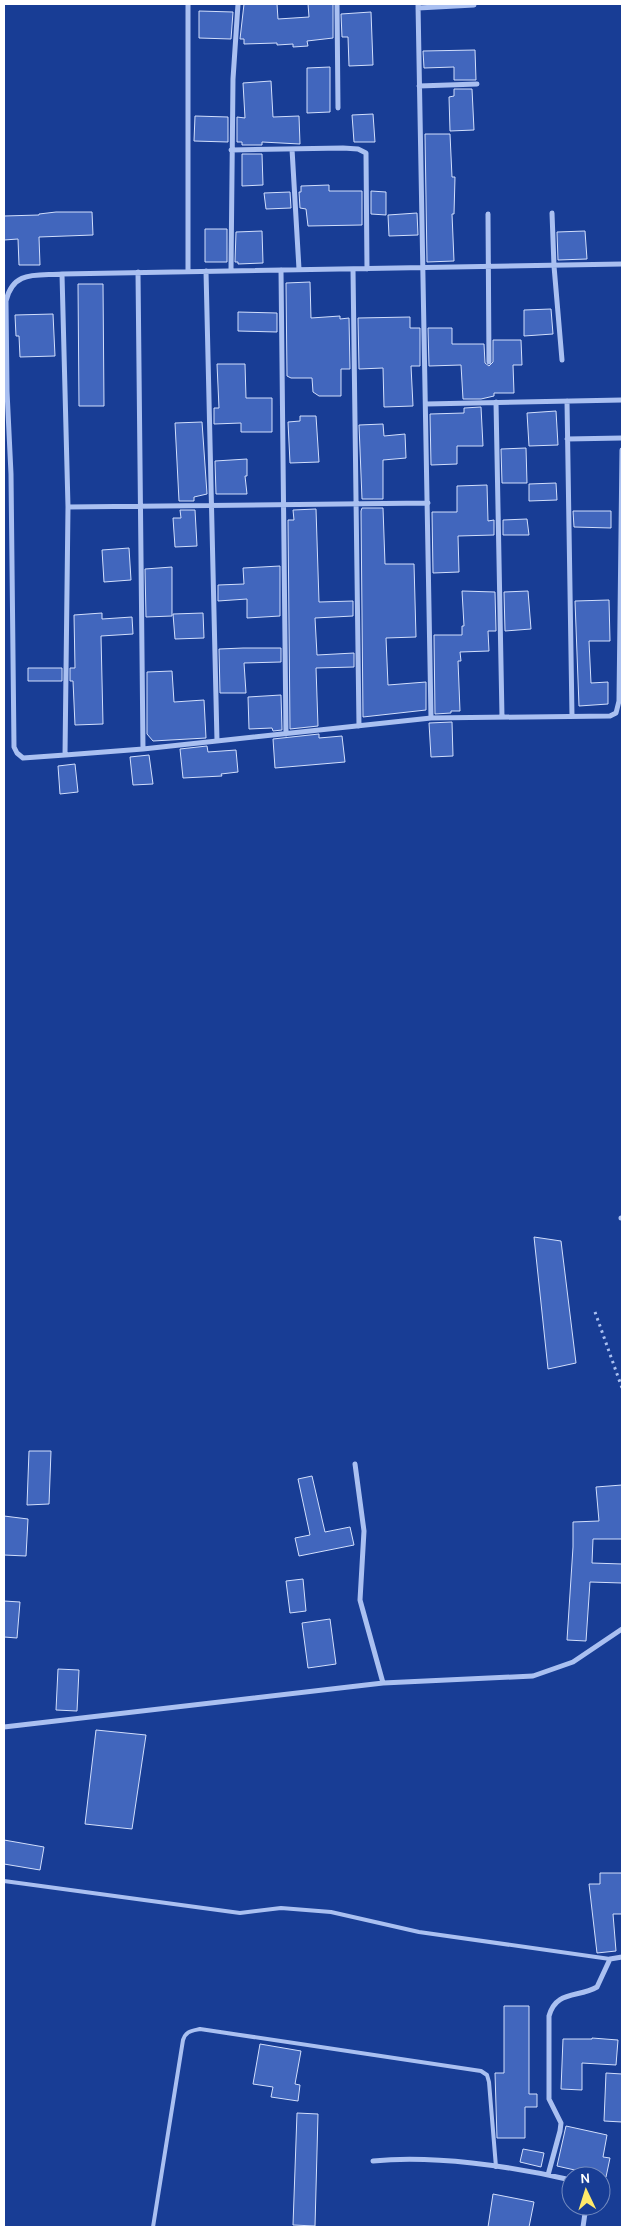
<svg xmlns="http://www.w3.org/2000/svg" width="626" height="2231" font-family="Karla,sans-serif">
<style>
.building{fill:#4166bd;stroke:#d1defc}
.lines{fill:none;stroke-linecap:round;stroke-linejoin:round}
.path{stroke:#aac0f1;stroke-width:3;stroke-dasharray:2.5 4;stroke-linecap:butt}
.lane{stroke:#aac0f1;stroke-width:4}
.street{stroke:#aac0f1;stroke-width:5}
</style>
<rect width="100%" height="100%" fill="#183d95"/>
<path class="building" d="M244 4H277L278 19 309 17 308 4H333V38L307 41 308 46 293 47V44L277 45V43L244 44V39H240Z
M199 11 233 12 231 39 199 38Z
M371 12 373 65 349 66 348 37H342L341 14Z
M475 50 476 80H454V67L424 68 423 51Z
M330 67V112L307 113V68Z
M271 81 273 117 299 116 300 144 262 142V145H242V142H237V117L245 118 243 83Z
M454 89H472L474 130 450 131 449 97 454 96Z
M373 114 375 142H354L352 115Z
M195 116 228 117V142L194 141Z
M425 134H450L452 177H455L454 214H452L454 261 427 262Z
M242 154H262L263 185 242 186Z
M329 185V191H362V225L308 226 306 209 300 208 299 192H301V186Z
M371 191 386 192V215L371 214Z
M290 192 291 208 266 209 264 193Z
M56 212H92L93 235 39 237 40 265H19L18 239 4 240V216L39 215V214Z
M417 213 418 235 389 236 388 215Z
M205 229H227V262H205Z
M262 231 263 263 238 264V262H235L236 232Z
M585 231 587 259 558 260 557 232Z
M310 282 311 318 340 316V319L349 318 350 369H341V396H319L313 392 312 378H291L287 376 286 283Z
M78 284H103L104 406H79Z
M551 309 553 334 524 336V310Z
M238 312 277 313V332L238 331Z
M53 314 55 356 20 357 19 336H16L15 315Z
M410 317V328H420V366H411L413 406 384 407 383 368 359 369 358 318Z
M428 328H452V344H484L485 363 489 366 493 362V340H521L522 365H513L514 393H494V396L481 399H463L461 365 429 366Z
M217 364H245L246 398H272V432H241V423L214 424V408H219Z
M481 407 483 446H457V464L431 465 430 414 464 413V408Z
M556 411 558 445 529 446 527 413Z
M300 416H316L319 462 290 463 288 422 300 421Z
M202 422 207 494 194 497V501H179L175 423Z
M383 424 384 436 405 434 406 458 383 460V499H362L359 425Z
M526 448 527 483H502L501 449Z
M247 459V476H245L247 494H216L215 461Z
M556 483 557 500 529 501V484Z
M487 485 488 521 494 520V535L458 536 459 572 433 573 432 512H457V486Z
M362 508H383L385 564H414L416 637 386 638 388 685 426 682V710L363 717 361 511Z
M316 509 319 602 353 601V616L315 618 317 655 354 653V667L316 668 318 726 290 729 288 520H294L293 510Z
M180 510H195L197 546 175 547 173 518H181Z
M573 511H611V528L574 527Z
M527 519 529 535H503V520Z
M129 548 131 580 104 582 102 550Z
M280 566V616L247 618V599L218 601V585L244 584 243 568Z
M172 567V616L146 617 145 569Z
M462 591 495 592 496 631H488L489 651 460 652 461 661H458L460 711H451V713L435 714 434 635H462V626H464Z
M528 591 531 629 505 631 504 592Z
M609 600 610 641H589L591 683 608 682V704L579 706 575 601Z
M102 613V619L132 617 133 634 101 636 103 724 75 725 73 681H70V668H75L74 615Z
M203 613 204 638 175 639 173 614Z
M243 648H281V662L244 663 246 693H220L219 649Z
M28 668H62V681H28Z
M172 671 174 702 204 700 206 738 153 741 147 734V672Z
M281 695 282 730 273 731 272 728 249 729 248 697Z
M452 722 453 756 431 757 429 723Z
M319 734V738L342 736 345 762 275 768 273 739Z
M207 746 208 752 236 750 238 772 221 774 222 776 183 778 180 749Z
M149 755 153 784 133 785 130 757Z
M75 764 78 792 60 794 58 766Z
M534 1237 561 1241 576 1363 548 1369Z
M29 1451H51L49 1504 27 1505Z
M312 1476 325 1532 350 1527 354 1545 299 1556 295 1538 310 1535 298 1479Z
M622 1485V1539H593L592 1563 622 1564V1583L590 1582 586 1641 567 1640 573 1547V1522L599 1521 596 1487Z
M4 1516 28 1519 26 1556 4 1555Z
M303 1579 306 1611 290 1613 286 1581Z
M4 1601 20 1602 17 1638 4 1637Z
M330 1619 336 1664 308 1668 302 1623Z
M58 1669 79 1670 77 1711 56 1710Z
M96 1730 146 1735 132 1829 85 1824Z
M4 1840 44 1847 40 1870 4 1864Z
M600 1873H622V1914H613L616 1951 597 1953 589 1884H600Z
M504 2006H529V2094H537V2107H525V2138H497L495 2073H504Z
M592 2038 618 2040 616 2065 582 2063V2090L561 2089 563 2039H592Z
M260 2044 301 2051 295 2084 300 2085 298 2101 271 2097 273 2087 253 2084Z
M606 2073 622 2074V2122L604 2121Z
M297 2113 318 2114 315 2226 293 2225Z
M566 2126 607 2135 603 2157 610 2158 606 2177 557 2166Z
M523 2149 544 2153 541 2167 520 2162Z
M493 2194 534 2202 529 2227H488Z"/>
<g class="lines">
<path class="path" d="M595 1312 622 1388"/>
<path class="lane" d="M4 1881 240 1913 281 1908 331 1912 419 1932 610 1959
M153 2227 183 2040C186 2031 191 2031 200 2029L481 2071 487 2075 489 2082 496 2167"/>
<path class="street" d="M337 4 338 108
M418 4 431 718
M418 8 474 5
M419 86 477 84
M292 149 299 269
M231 150 343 148 358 149 366 153 367 269
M552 213 554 266 562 360
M488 214 489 362
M622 264 62 274 68 507 65 755 143 749 431 718 610 716 616 713 619 701 622 450
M353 269 359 726
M231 270 233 79 238 4
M281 270 286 734
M188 271V4
M206 271 217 741
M138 272 143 749
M62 274C36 276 13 270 6 301L7 391 11 474 14 747 17 753 23 758 65 755
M567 401 572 716
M496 402 502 717
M426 404 622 400
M567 439 622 438
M68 507 428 503
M621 1218H622
M355 1464 364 1531 360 1600 383 1683
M4 1727 383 1683 533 1676 573 1662 622 1629
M373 2161C434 2155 510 2166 571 2180
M548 2175 560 2131 561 2123 549 2099V2016C556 1990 578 1998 597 1987L610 1959 622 1957
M583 2227 586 2206"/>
</g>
<rect width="626" height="2231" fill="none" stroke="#ffffff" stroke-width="10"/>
<g transform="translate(586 2191) rotate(356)"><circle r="24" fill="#183d95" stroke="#748bbf"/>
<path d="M0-4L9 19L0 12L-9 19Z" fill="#ffe96a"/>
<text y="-8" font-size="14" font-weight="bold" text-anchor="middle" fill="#ffffff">N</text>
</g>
</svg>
